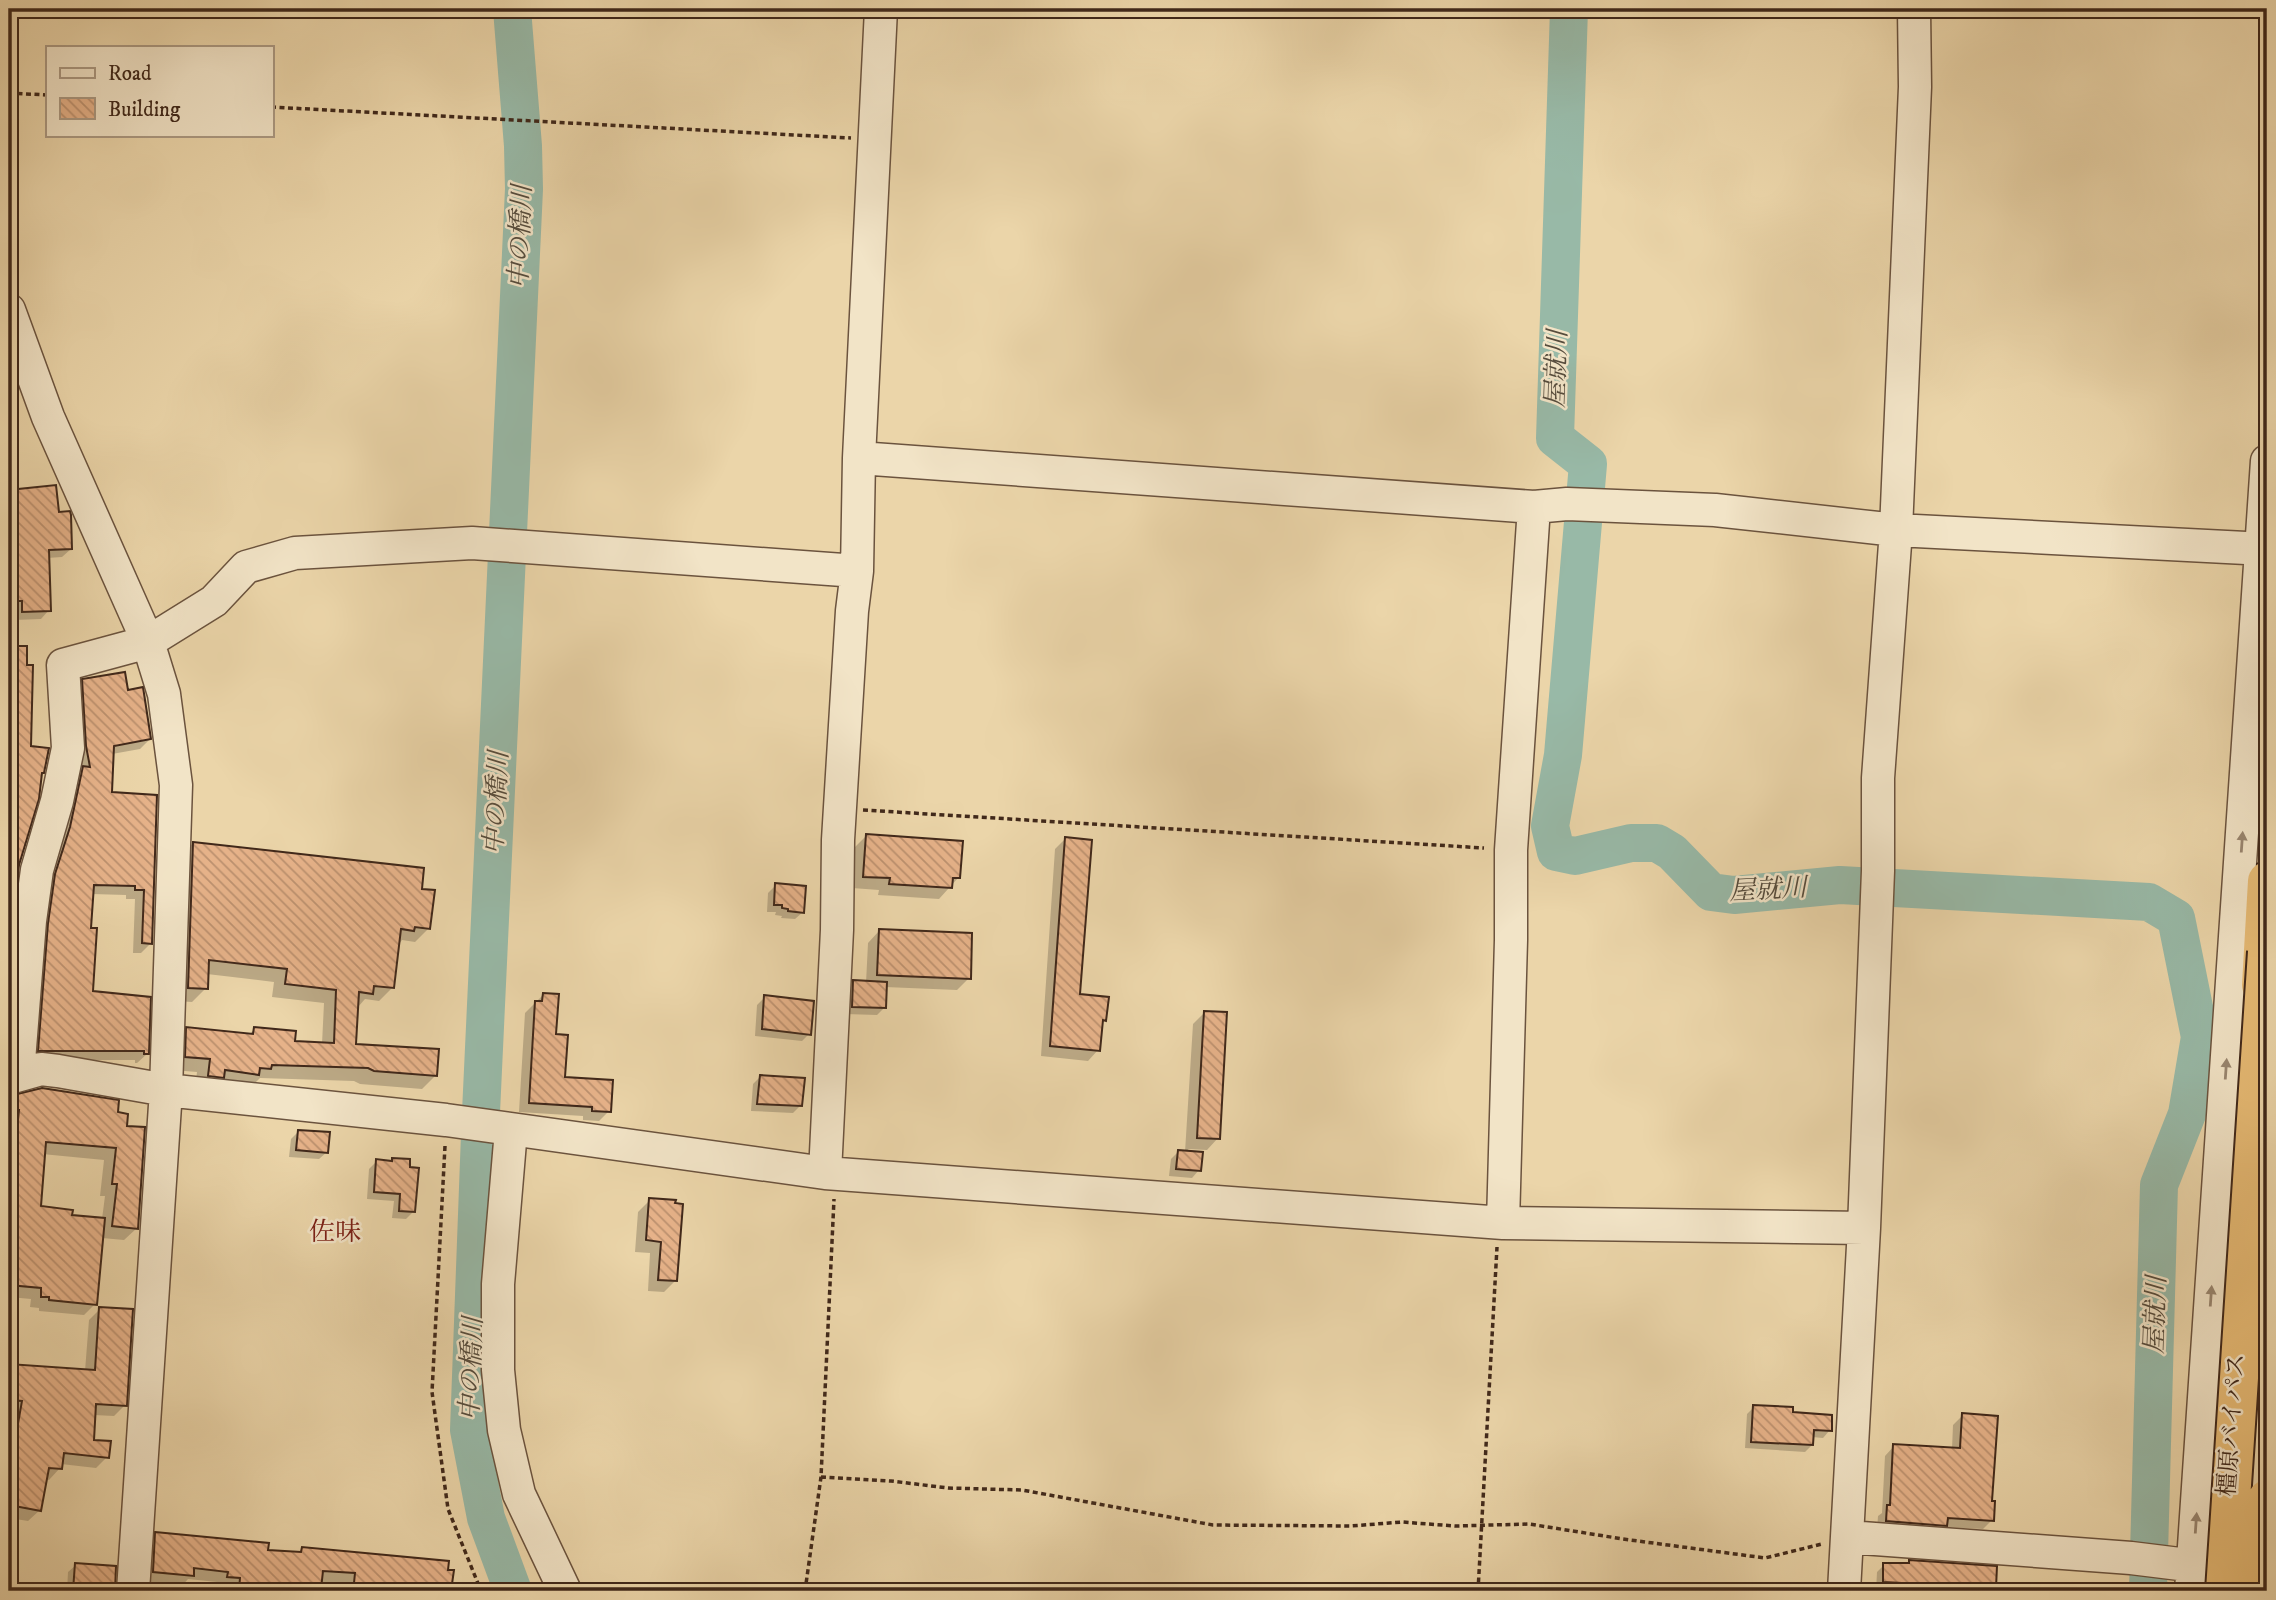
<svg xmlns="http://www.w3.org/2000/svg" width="2276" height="1600" font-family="'IM FELL DW Pica','Noto Serif JP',serif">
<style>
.shadow{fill:#0003}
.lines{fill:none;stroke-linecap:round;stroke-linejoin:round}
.river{stroke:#98b9a7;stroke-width:38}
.building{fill:url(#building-back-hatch);stroke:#40281a;stroke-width:2}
.minor-casing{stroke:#6b533e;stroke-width:35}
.highway-casing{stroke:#40281a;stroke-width:42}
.path{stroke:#40281a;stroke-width:3.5;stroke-dasharray:5 3.5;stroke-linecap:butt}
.minor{stroke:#f2e4c7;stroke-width:32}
.highway{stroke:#e6ba74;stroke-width:38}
.highway-bridge-casing{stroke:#40281a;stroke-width:42;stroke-linecap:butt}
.highway-bridge{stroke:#e6ba74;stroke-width:38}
.oneway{fill:#998670}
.labels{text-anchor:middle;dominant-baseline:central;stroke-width:5;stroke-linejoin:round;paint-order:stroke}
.street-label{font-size:24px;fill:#40281a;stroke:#f2e4c7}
.water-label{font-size:26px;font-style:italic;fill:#564c3d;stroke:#f2e4c7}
.neighbourhood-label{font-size:26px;fill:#7a1f14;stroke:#f2e4c7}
</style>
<defs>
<pattern id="building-back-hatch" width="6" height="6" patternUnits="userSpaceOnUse" patternTransform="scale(1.75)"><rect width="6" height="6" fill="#e6b289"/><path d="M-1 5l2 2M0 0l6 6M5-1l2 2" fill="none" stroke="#bc916f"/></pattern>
</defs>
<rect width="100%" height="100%" fill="#ebd5a9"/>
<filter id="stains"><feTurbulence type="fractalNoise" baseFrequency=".00286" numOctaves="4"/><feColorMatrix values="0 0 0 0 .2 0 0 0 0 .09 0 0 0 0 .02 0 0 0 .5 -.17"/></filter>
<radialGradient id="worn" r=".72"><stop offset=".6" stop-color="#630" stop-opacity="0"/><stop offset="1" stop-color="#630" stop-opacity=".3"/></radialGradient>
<path class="shadow" d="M55 487 57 513 71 549 62 557 47 558 49 610 41 619 14 620V609H9V492Z
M9 648H25L29 748 40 775 18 865 9 920Z
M83 680 126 692 150 739 140 749 112 754 110 793 155 796 151 943 141 953H133L135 899H126V895L91 894 90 929 91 993 147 1054 137 1063H135V1060H29L46 885 74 778 80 772 73 690Z
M867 835 958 878 939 899 878 895 879 890 852 888 855 847Z
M1065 839 1078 995 1105 1020 1101 1024 1098 1050 1088 1061 1041 1056 1055 849Z
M193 843 420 890 429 928 415 942 402 940 399 944 393 987 379 1001 365 999 358 1007 355 1045 436 1075 422 1089 360 1084 354 1081 260 1078 256 1082H250L244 1087 195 1089 197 1072 173 1070V1042L187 1029 248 1035 255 1029 293 1043 322 1044 324 1003 272 997 274 982 207 974 206 988 192 1002 175 1001 180 857Z
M776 885 803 912 795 919 781 918 782 916 775 915 776 912H767L768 893Z
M879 931 969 978 957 990 885 987 884 1008 877 1015 845 1014 846 990 854 982 866 983 868 943Z
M543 995 564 1079 609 1111 599 1121 583 1120V1116L519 1112 525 1013Z
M765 997 809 1034 802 1041 755 1036 757 1005Z
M1204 1013 1218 1138 1207 1150 1188 1149 1199 1170 1192 1178 1169 1176 1171 1159 1179 1151 1185 1152 1193 1024Z
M761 1076 801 1105 793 1113 751 1111 753 1084Z
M20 1096 116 1114 125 1128 137 1228 124 1240 102 1238 95 1304 84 1315 39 1311V1308L30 1307 31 1299 9 1297V1205L71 1217 102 1219 105 1196H100L104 1160 42 1154 28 1186 9 1185V1107Z
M299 1131 327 1152 319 1159 289 1157 291 1139Z
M377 1161 414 1211 406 1219 392 1218 394 1201 367 1199 369 1169Z
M650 1200 676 1280 664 1292 648 1291 650 1253 635 1252 638 1212Z
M100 1309 125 1405 114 1416 94 1415 92 1441 107 1457 96 1468 61 1464 60 1468 49 1480 45 1479 40 1510 28 1521 9 1518V1427L11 1411H9V1349L18 1350 17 1367 85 1371 89 1320Z
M1754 1407 1791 1414 1830 1430 1823 1438 1812 1437V1445L1805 1452 1745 1448 1747 1414Z
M1963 1415 1990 1502 1992 1520 1983 1529 1944 1527 1936 1535 1877 1530 1878 1516 1882 1513 1885 1456 1894 1446 1952 1449 1953 1425Z
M156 1534 266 1551 297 1554 302 1549 452 1572 450 1591H344L345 1584 320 1582V1588L316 1591H229V1589L217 1588V1582L188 1579 181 1587 142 1583 145 1545Z
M1910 1562 1994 1587 1990 1591H1876L1877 1572 1884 1565H1907Z
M76 1565 114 1567 113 1591H67L68 1572Z"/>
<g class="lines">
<path class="river" d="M512 9 523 146 524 189 480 1134 469 1430 486 1518 513 1591
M1569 9 1555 438 1588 464 1563 755 1550 826 1556 852 1575 856 1631 843H1657L1672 852 1711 892 1734 895 1840 885 2149 902 2176 918 2200 1037 2187 1114 2159 1185 2148 1591"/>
</g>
<path class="building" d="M56 485 59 512 70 511 71 515 72 549 49 550 51 611 22 612V601H9V490Z
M9 646H27V665H33L31 746 49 748 44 773H42L39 799 19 865 12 919H9V743L13 744 15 705H9Z
M125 672 128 690 143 687 151 739 114 746 112 792 157 795 152 944 142 943 144 890H135V886L94 885 91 928H97L93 991 151 997 149 1054H144V1051H38L48 923 55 874 70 827 83 766 90 767 86 746 82 679Z
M866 834 963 841 960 878H953L952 888 889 884 890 878 863 877Z
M1065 837 1092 840 1080 994 1109 997 1106 1021 1103 1020 1100 1051 1050 1046Z
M193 842 424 868 422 889 435 890 430 929 415 927 414 931 401 929 394 988 374 986 373 994 359 992 356 1044 439 1049 437 1076 374 1071 368 1068 272 1065 271 1069 260 1068 259 1075 225 1070 224 1078 208 1076 210 1059 185 1057 186 1027 253 1034 254 1027 296 1031 295 1041 334 1043 336 990 285 984 287 969 209 960 208 989 188 988Z
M775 883 806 886 804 913 788 911V909L782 908V905H774Z
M879 929 972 933 971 979 877 975Z
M853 980 887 982 886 1008 852 1007Z
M543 993 559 994 556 1034 568 1035 565 1077 613 1080 611 1112 592 1111V1107L529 1103 535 1001H542Z
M764 995 814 1001 811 1035 762 1029Z
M1204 1011 1227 1012 1220 1139 1197 1138Z
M760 1075 805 1078 802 1106 757 1104Z
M42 1088 119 1100 118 1112 128 1114 127 1126 145 1127 138 1229 112 1226 117 1184H112L116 1148 46 1142 41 1206 73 1210 72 1215 105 1218 97 1305 49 1300V1297H41V1288L9 1285V1205L19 1110H9V1096Z
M298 1130 330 1132 328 1153 296 1150Z
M1178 1150 1203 1152 1201 1171 1176 1169Z
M392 1158 410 1159V1167L419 1168 415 1212 399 1211 400 1194 374 1192 376 1159 392 1161Z
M649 1198 676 1200 675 1203 683 1204 677 1281 658 1280 661 1242 646 1240Z
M99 1307 133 1309 127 1406 96 1404 94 1440 111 1441 109 1458 64 1453 62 1469 49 1468 41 1511 9 1505 16 1464 11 1463 22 1401 9 1400V1364L95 1370Z
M1753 1405 1793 1407V1412L1832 1415V1431L1814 1430 1813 1445 1751 1442Z
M1962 1413 1998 1416 1992 1501H1995L1994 1521 1948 1518 1947 1526 1886 1521 1887 1505H1890L1893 1444 1960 1448Z
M155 1532 269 1543 268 1550 301 1552 302 1547 449 1561 448 1570H454L451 1591H382V1586L354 1583 355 1573 323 1571 321 1589 307 1588V1591L239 1590 240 1578 227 1577 228 1572 194 1568V1576L153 1572Z
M1909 1560 1997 1566 1996 1588 1883 1582V1563H1909Z
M75 1563 116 1566 115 1591H73Z"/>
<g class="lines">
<defs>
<path id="minor" d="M9 310 48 417 148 642 164 694 176 785 166 1090 133 1591
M859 458 1534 507 1567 504 1715 510 1896 530 2246 548
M18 1074 30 921 37 870 57 801 68 748 63 665 148 642 214 601 246 567 295 553 472 543 857 571
M9 1078 41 1069 58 1071 166 1090 446 1120 825 1173 1503 1223 1864 1228
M511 1130 498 1284V1370L504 1430 519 1494 565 1591
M825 1173 837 930 838 840 852 611 857 571 859 458 881 9
M1503 1223 1511 940V850L1534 507
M1848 1537 2131 1558 2212 1568
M1844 1591 1864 1228 1878 871V778L1896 530 1915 87 1914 9
M2191 1591 2267 461"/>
<path id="highway" d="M2261 985 2267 881"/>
</defs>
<use href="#minor" class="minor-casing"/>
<use href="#highway" class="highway-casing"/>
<path class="path" d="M9 93 47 95
M271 107 851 138
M863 810 1484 848
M445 1146 432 1392 448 1509 481 1591
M821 1477 891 1481 948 1488 1022 1490 1213 1525 1351 1526 1402 1522 1455 1526 1529 1524 1623 1539 1765 1558 1822 1544
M805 1591 821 1477 834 1199
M1478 1591 1497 1247"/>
<use href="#minor" class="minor"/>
<use href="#highway" class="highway"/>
<defs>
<path id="highway-bridge" d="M2225 1591 2267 952
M2261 1591 2267 1499"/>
</defs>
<use href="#highway-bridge" class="highway-bridge-casing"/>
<use href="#highway-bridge" class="highway-bridge"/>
</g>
<defs><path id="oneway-solid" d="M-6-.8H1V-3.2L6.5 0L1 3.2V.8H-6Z" transform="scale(1.75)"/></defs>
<g class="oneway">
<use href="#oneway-solid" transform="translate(2242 842) rotate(-86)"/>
<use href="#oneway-solid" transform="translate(2226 1069) rotate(-86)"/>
<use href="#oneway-solid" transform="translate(2211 1296) rotate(-86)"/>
<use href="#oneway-solid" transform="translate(2196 1523) rotate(-86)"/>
</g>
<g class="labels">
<g class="street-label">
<text transform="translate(2232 1425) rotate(-86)">橿原バイパス</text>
</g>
<g class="water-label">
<text transform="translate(521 237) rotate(-88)">中の橋川</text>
<text transform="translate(1557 369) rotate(-88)">屋就川</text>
<text transform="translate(497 803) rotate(-87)">中の橋川</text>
<text transform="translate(1768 890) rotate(-3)">屋就川</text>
<text transform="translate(2156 1315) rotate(-88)">屋就川</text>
<text transform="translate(472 1369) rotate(-88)">中の橋川</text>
</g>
<g class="neighbourhood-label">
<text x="335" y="1232">佐味</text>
</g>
</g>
<rect width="2276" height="1600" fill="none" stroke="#ebd5a9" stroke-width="35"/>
<rect x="10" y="10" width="2255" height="1579" fill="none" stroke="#40281a" stroke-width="3.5"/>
<rect x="18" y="18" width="2241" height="1565" fill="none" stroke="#40281a" stroke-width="2"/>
<rect x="46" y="46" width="228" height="91" fill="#f2e4c7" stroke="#ab9982" stroke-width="2"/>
<rect x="60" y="68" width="35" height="10" fill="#f2e4c7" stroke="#ab9982" stroke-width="2"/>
<text x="108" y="80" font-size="21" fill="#40281a">Road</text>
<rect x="60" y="98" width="35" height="21" fill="url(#building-back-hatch)" stroke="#ab9982" stroke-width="2"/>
<text x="108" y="116" font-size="21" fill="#40281a">Building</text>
<rect width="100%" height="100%" filter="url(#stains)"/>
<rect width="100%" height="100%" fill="url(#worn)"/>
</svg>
